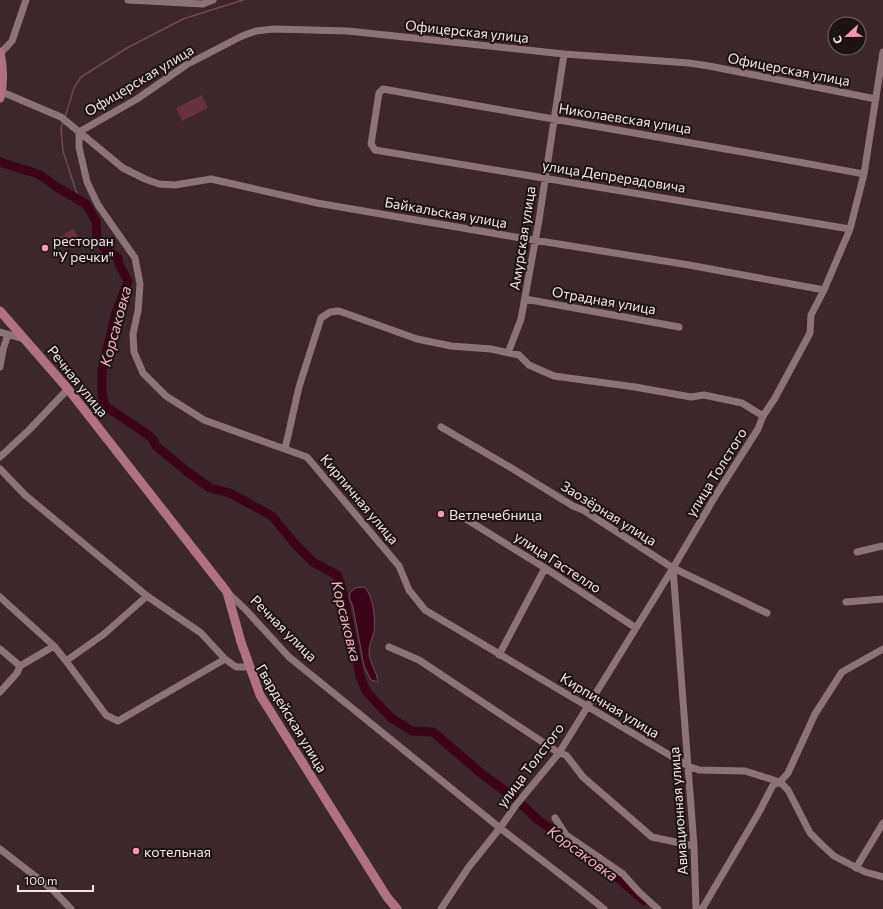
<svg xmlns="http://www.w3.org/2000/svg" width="883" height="909" font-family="Commissioner,sans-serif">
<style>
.green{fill:#68313f}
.water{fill:#3c0419;stroke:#734857}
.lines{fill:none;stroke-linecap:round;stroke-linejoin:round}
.stream{stroke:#734857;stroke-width:1.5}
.river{stroke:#3c0419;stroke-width:9}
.minor{stroke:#8b7378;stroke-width:7}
.major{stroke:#b07180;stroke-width:9}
.poi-dot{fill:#f29aae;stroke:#1d1315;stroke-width:1.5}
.labels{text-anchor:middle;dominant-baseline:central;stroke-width:4;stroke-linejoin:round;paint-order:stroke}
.street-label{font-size:14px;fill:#f4e6e9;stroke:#1d1315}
.poi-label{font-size:14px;fill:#f4e6e9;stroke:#1d1315;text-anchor:start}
.water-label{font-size:15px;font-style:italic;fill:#f8b3c2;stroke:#1d1315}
</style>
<rect width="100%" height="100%" fill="#3c272c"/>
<path class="green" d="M202 95 208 108 182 121 176 108Z
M73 229 78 236 61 248 58 245 57 241 60 237Z"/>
<path class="water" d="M364 587C373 594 376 621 374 632 372 639 369 645 369 653 370 664 377 672 378 682L371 680 364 666 353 607 349 597 350 593 355 588Z"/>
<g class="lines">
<path class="stream" d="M65 117 74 88 81 77 127 48 183 19 243 0
M63 123 61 127 63 151 77 194 86 204"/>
<path class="river" d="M0 162 38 174 46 179 55 186 86 204 96 221 97 238 104 248 118 258 119 264 128 281 115 316 102 371V394L105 406 141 430 152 438 156 446 189 473 210 488 230 493 272 516 295 544 313 562 337 575 341 585 360 676 366 691 390 717 412 731 433 732 482 774 516 799 538 820 563 836 582 852 618 878 644 901"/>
<path class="minor" d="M128 0 203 4 213 0
M0 54 12 41 26 0
M2 92 61 117 123 168 145 179 159 184 175 185 211 179 317 203 515 237 689 265 824 290
M79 132V147L87 182 98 205 135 258 140 284 138 311 133 334 134 352 143 373 166 396 204 420 307 457 399 566 409 590 425 610 688 766 699 770 745 771 780 782 788 790 810 833 822 845 834 856 865 872 883 877
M79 132 137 99 186 65 242 36 256 31 274 29 348 31 564 54 689 63 709 66 876 99
M850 229 375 150 371 144 379 93 383 89C543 118 704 144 864 174
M525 299 679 327
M0 332 24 339
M508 353 521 319 539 220 564 54
M0 367 3 350 8 334
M763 416 775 398 810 333 811 315 824 290 850 229 864 174 883 52
M441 427 508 466 573 506 583 510 673 568 767 613
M285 449 299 387 321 318 330 312 339 311 417 339 451 346 491 349 519 355 529 365 554 376 635 387 691 397 704 395 742 403 763 416 758 429 716 495 673 568 559 753 516 805 500 828 468 868 441 909
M0 457 29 430 68 389
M0 469 25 495 147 596 201 633 225 659 236 667H249
M466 519 545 568 636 628
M857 552 883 546
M673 568 694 846 696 909
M227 592 245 609 289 657 500 828 578 888 604 909
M0 597 54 646
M846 602 883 599
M389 647 419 660 559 753 566 755 583 777 652 837 694 846
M0 649 20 666 54 646 66 661 106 715 118 721 225 659
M499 655 545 568
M66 661 104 634 147 596
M0 692 17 673 20 666
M555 818 566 835 623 874 639 892 658 909
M0 849 53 890 71 909
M856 868 883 823
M702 909 758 814 773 785 780 782 788 773 815 714 842 672 883 649"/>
<path class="major" d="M0 52C3 67 4 83 0 98
M0 311 68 389 227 592 241 642 260 695 387 897 397 909"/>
</g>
<g class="poi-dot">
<circle cx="45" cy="248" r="4"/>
<circle cx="441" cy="514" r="4"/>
<circle cx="136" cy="851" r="4"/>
</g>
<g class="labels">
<g class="street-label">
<text transform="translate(467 31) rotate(6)">Офицерская улица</text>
<text transform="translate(789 69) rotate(11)">Офицерская улица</text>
<text transform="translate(139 80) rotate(-31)">Офицерская улица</text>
<text transform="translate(625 118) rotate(9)">Николаевская улица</text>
<text transform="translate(614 176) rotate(9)">улица Депрерадовича</text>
<text transform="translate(446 212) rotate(10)">Байкальская улица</text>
<text transform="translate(522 238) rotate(-81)">Амурская улица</text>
<text transform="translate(604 300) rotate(10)">Отрадная улица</text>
<text transform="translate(78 381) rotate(51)">Речная улица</text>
<text transform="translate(716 472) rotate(-58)">улица Толстого</text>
<text transform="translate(360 499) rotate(50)">Кирпичная улица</text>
<text transform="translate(609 513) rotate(32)">Заозёрная улица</text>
<text transform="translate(558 562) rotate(33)">улица Гастелло</text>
<text transform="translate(284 628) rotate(45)">Речная улица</text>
<text transform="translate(610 705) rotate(31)">Кирпичная улица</text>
<text transform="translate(292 718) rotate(59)">Гвардейская улица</text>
<text transform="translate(530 765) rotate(-53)">улица Толстого</text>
<text transform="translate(678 811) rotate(-94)">Авиационная улица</text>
</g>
<g class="poi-label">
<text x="53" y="240">ресторан<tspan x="53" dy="16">"У речки"</tspan></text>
<text x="449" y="514">Ветлечебница</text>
<text x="144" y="851">котельная</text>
</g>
<g class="water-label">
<text transform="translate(115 326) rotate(-75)">Корсаковка</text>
<text transform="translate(347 621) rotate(76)">Корсаковка</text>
<text transform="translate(583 853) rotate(36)">Корсаковка</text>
</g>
</g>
<g transform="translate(847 36) rotate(248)"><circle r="19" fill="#1d1315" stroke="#73676a"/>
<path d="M0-3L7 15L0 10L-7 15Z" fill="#f29aae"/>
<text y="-6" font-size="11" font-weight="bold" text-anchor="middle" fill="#f4e6e9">С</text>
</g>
<path d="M18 885v6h75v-6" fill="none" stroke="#f4e6e9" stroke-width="2"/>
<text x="24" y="885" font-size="12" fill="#f4e6e9" stroke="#1d1315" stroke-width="3" paint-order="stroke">100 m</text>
</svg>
